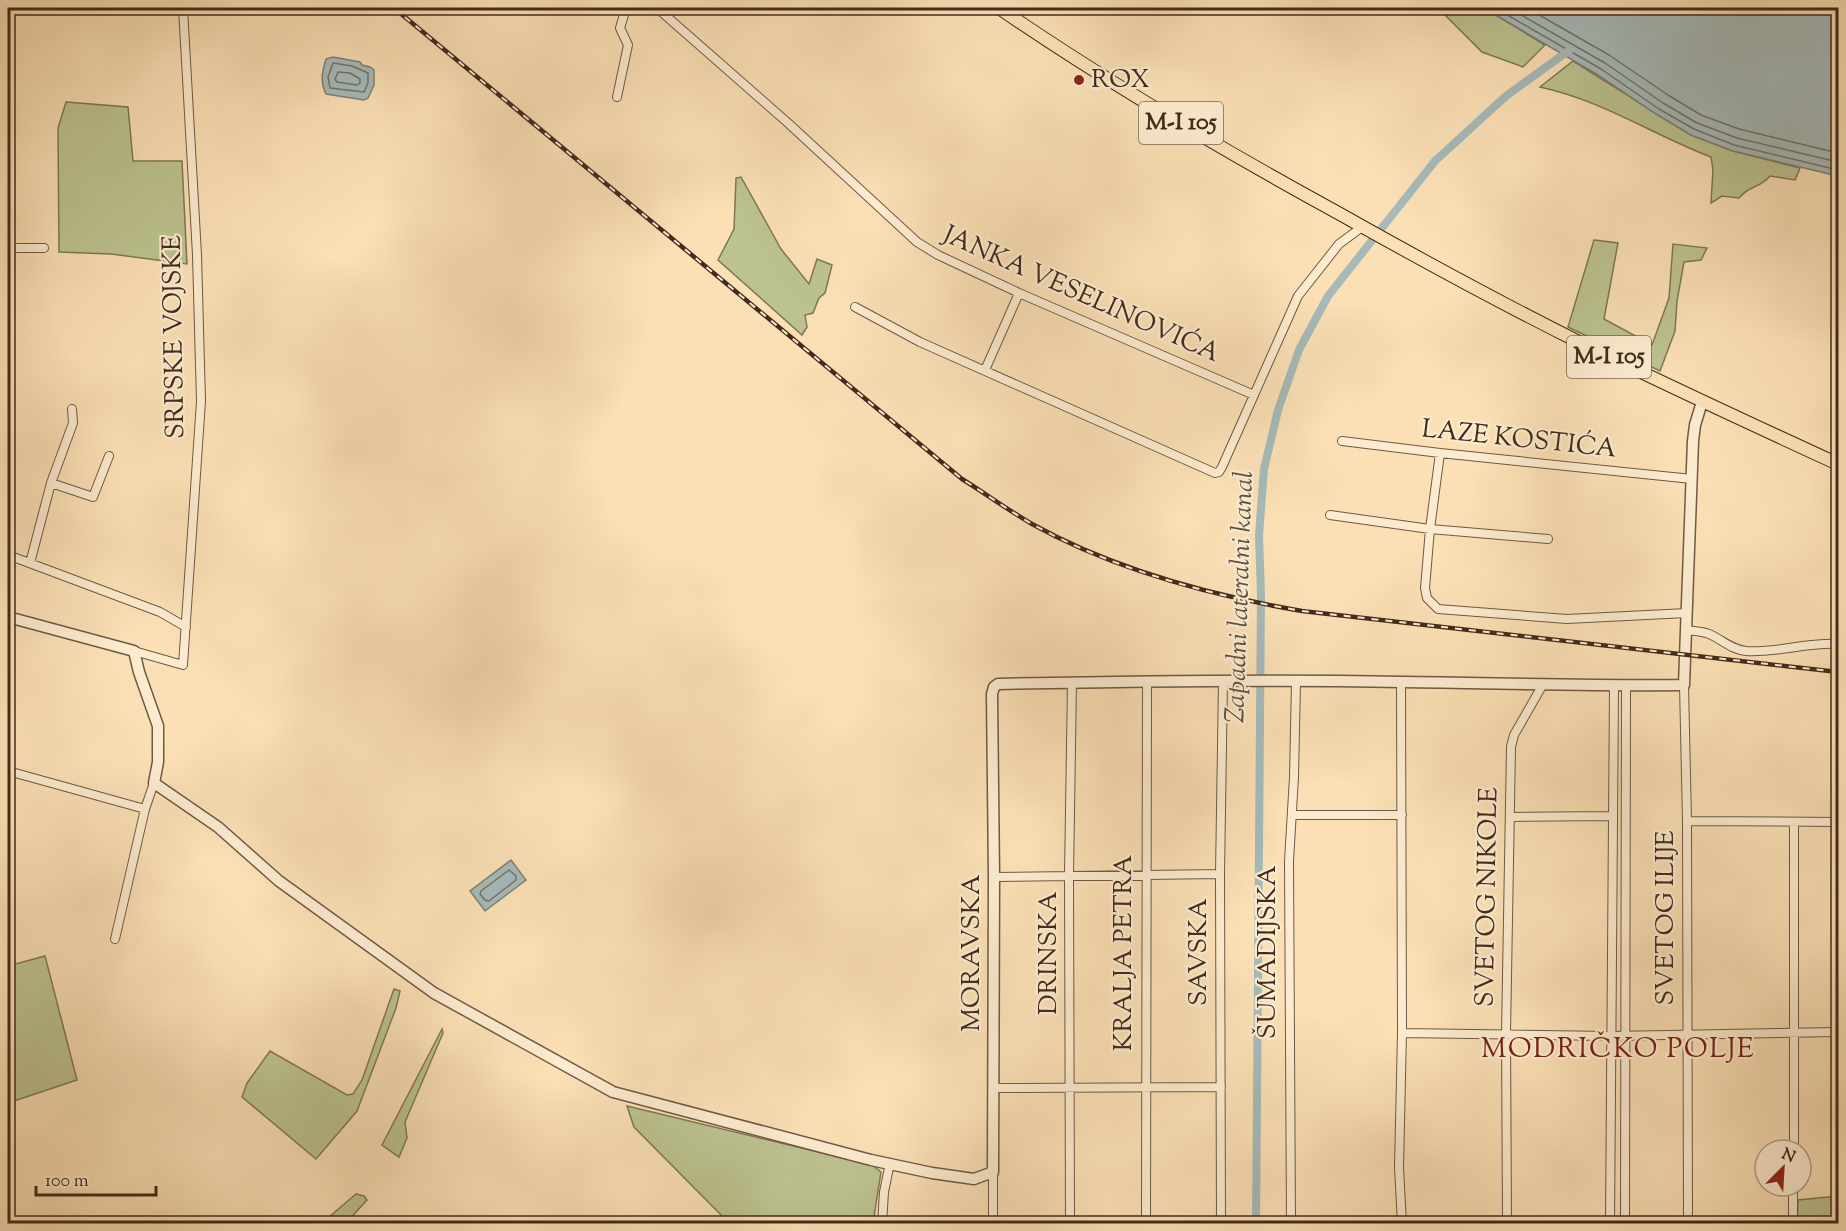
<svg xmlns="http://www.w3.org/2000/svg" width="1846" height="1231" font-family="'Sorts Mill Goudy',serif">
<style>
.green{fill:#bcc390;stroke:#7f7756;stroke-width:1.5}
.water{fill:#a5bab9;stroke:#7d817b;stroke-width:1.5}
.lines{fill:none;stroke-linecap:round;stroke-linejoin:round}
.shore{stroke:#74726b;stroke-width:1.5}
.canal{stroke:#a5bab9;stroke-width:8}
.minor-casing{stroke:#705843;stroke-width:10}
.tertiary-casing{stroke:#705843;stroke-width:13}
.primary-casing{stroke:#422b1d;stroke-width:14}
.minor{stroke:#fcebcf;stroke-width:8}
.tertiary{stroke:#fcebcf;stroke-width:10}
.primary{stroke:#fbe0b5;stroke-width:12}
.rail-casing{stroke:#422b1d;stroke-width:4.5}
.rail{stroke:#fcebcf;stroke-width:2;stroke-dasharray:7;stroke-linecap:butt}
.poi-dot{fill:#8f2418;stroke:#fcebcf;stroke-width:2}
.labels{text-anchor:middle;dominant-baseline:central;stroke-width:4.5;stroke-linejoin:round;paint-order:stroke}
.shield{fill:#fcebcf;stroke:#7a6552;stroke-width:1.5}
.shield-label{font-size:24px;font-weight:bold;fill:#422b1d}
.poi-label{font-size:26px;fill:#422b1d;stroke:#fcebcf;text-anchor:start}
.street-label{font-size:26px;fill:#422b1d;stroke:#fcebcf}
.water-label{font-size:27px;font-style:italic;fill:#5b4f44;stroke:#fcebcf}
.quarter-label{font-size:28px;letter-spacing:1.5px;fill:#7a1f14;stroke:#fcebcf}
</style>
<rect width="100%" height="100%" fill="#fbe0b5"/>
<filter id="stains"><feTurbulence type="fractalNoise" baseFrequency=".00333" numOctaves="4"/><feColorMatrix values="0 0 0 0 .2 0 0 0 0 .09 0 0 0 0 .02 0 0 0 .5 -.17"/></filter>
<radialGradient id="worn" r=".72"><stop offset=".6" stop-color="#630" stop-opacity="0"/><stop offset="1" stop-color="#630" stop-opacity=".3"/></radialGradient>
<path class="green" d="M1438 8H1484L1545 45 1523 67 1482 52Z
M1573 61 1691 135 1733 151 1800 168 1795 180 1770 176C1759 189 1751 184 1739 198L1722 196 1711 203 1713 170 1711 157C1651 134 1604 101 1540 87Z
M66 102 128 107 133 161H182L187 264 111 254 59 252 58 128Z
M741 177 781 249 809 284 817 259 832 265 825 293 819 298 813 313 805 315 807 327 802 335 718 260 734 229 736 178Z
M1594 240 1618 243 1604 319 1652 345 1669 298 1673 244 1707 248 1701 260 1684 262 1677 301 1675 331 1660 371 1568 327Z
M45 956 77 1080 8 1103V966Z
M394 989 400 991 396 1008 357 1111 316 1159 242 1097 247 1083 270 1051 347 1095 353 1094 362 1080Z
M442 1029 443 1033 405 1122 407 1138 399 1157 382 1145Z
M627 1106 872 1165 881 1172 873 1223H729L634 1127Z
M356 1194 364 1196 367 1200 346 1223H322Z
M1838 1196V1223H1797L1798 1200Z"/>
<path class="water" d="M1484 8H1826L1838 11V176L1733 151 1691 135 1656 114 1598 75Z
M333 57 360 62 362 65 370 67 374 70V85L368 98 364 100 326 94C320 82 322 72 326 59Z
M511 860 526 880 485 911 470 891Z"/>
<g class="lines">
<path class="shore" d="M1495 8 1601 69 1659 109 1694 129 1734 145 1838 170
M1509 8 1605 63 1663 103 1697 123 1737 138 1838 162
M1527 8 1609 55 1668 95 1701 115 1739 129 1838 153
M333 63 352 66 368 73V83L364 92 330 88 328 77Z
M338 72 350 73 360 79V83L357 85 337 82 335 79Z
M509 870 516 876V880L489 901 485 900 480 894 481 891Z"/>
<path class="canal" d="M1256 1224 1261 594 1259 535 1264 469 1278 410 1299 350 1328 296 1435 161 1506 96 1571 49"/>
<defs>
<path id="minor" d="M657 8 788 123 917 242 938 255 1019 293 1254 395
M562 10V8
M617 97 628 45 620 28 626 8
M8 248H44
M855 307 920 342 1215 473 1219 472 1222 467 1298 296 1339 244 1362 227
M985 370 1019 293
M1342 441 1440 453 1692 479
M1440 453 1430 529 1425 588 1427 598 1438 609 1567 619 1687 613
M51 483 93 497 109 456
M1330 515 1430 529 1548 539
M8 555 160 612 186 627
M30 563 51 483 73 423 72 409
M1686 630C1693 631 1702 631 1709 634 1723 640 1730 649 1746 651 1778 653 1807 642 1838 644
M134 651 183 665 201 401 197 255 183 8
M1401 682 1402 1033 1399 1167 1402 1224
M1684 685 1687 821 1688 1224
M8 771 145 809
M1292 815H1402
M1510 817 1612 816
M1687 821 1838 822
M994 877 1220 874
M115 939 145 809 154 783
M1402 1033 1611 1036 1838 1032
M994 1088 1221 1087
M1794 1150V822
M993 1172V1224
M882 1224 884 1192 890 1163
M1070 1224 1069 876 1072 682
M1146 1224 1147 682
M1221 1224 1220 874 1223 681
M1291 1224 1289 861 1294 777 1296 681
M1507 1224 1506 1034 1511 747 1514 735 1542 686
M1610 1224 1614 686
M1625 1224 1626 686
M1793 1224V1186"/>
<path id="tertiary" d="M8 617 134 651 139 672 158 726V762L154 783 218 827 279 881 434 993 613 1092 871 1160 932 1173 974 1179 993 1172 994 877 992 694 994 687 998 684C1132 681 1268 679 1402 682 1496 683 1590 686 1684 685L1693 441 1695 425 1702 402"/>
<path id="primary" d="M999 8C1108 83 1223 150 1340 214 1418 258 1497 301 1577 341 1664 384 1751 424 1838 464"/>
</defs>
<use href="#minor" class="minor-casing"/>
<use href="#tertiary" class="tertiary-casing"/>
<use href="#primary" class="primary-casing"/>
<use href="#minor" class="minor"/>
<use href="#tertiary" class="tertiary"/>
<use href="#primary" class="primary"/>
<defs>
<path id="rail" d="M394 8 962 479C986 494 1008 510 1032 524 1115 570 1209 595 1302 611L1838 672"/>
</defs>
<use href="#rail" class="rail-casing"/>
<use href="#rail" class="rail"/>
</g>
<circle class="poi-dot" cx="1079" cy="80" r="6"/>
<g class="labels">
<g class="shield">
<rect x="1139" y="102" width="84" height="42" rx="4.5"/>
<rect x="1567" y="336" width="84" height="42" rx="4.5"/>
</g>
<g class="shield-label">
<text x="1181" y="123">M-I 105</text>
<text x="1609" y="357">M-I 105</text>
</g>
<g class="poi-label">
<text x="1091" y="80">ROX</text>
</g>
<g class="street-label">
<text transform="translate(1081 295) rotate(24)">JANKA VESELINOVIĆA</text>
<text transform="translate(175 337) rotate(-91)">SRPSKE VOJSKE</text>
<text transform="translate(1519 440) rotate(6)">LAZE KOSTIĆA</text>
<text transform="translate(1488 897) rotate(-89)">SVETOG NIKOLE</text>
<text transform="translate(1666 918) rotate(-90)">SVETOG ILIJE</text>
<text transform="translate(1199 952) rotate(-90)">SAVSKA</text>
<text transform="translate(1268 952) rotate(-90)">ŠUMADIJSKA</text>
<text transform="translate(972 953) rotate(-90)">MORAVSKA</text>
<text transform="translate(1049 953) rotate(-90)">DRINSKA</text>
<text transform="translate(1124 953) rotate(-90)">KRALJA PETRA</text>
</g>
<g class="water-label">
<text transform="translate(1241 597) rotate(-88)">Zapadni lateralni kanal</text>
</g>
<g class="quarter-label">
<text x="1618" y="1050">MODRIČKO POLJE</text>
</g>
</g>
<rect width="1846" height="1231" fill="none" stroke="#fbe0b5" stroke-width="30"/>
<rect x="9" y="9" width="1828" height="1213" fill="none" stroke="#422b1d" stroke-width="3"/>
<rect x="15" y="15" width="1816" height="1201" fill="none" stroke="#422b1d" stroke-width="1.5"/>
<g transform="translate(1783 1168) rotate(24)"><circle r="28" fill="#fcebcf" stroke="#b29e88" stroke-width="1.5"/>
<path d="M0-4.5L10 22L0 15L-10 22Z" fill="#8f2418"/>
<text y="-9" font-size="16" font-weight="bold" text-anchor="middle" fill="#422b1d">N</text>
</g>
<path d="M36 1186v9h120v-9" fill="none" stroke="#422b1d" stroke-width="3"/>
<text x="45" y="1186" font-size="18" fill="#422b1d" stroke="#fcebcf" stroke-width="4.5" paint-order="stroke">100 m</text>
<rect width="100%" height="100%" filter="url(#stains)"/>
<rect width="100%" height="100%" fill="url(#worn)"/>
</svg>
